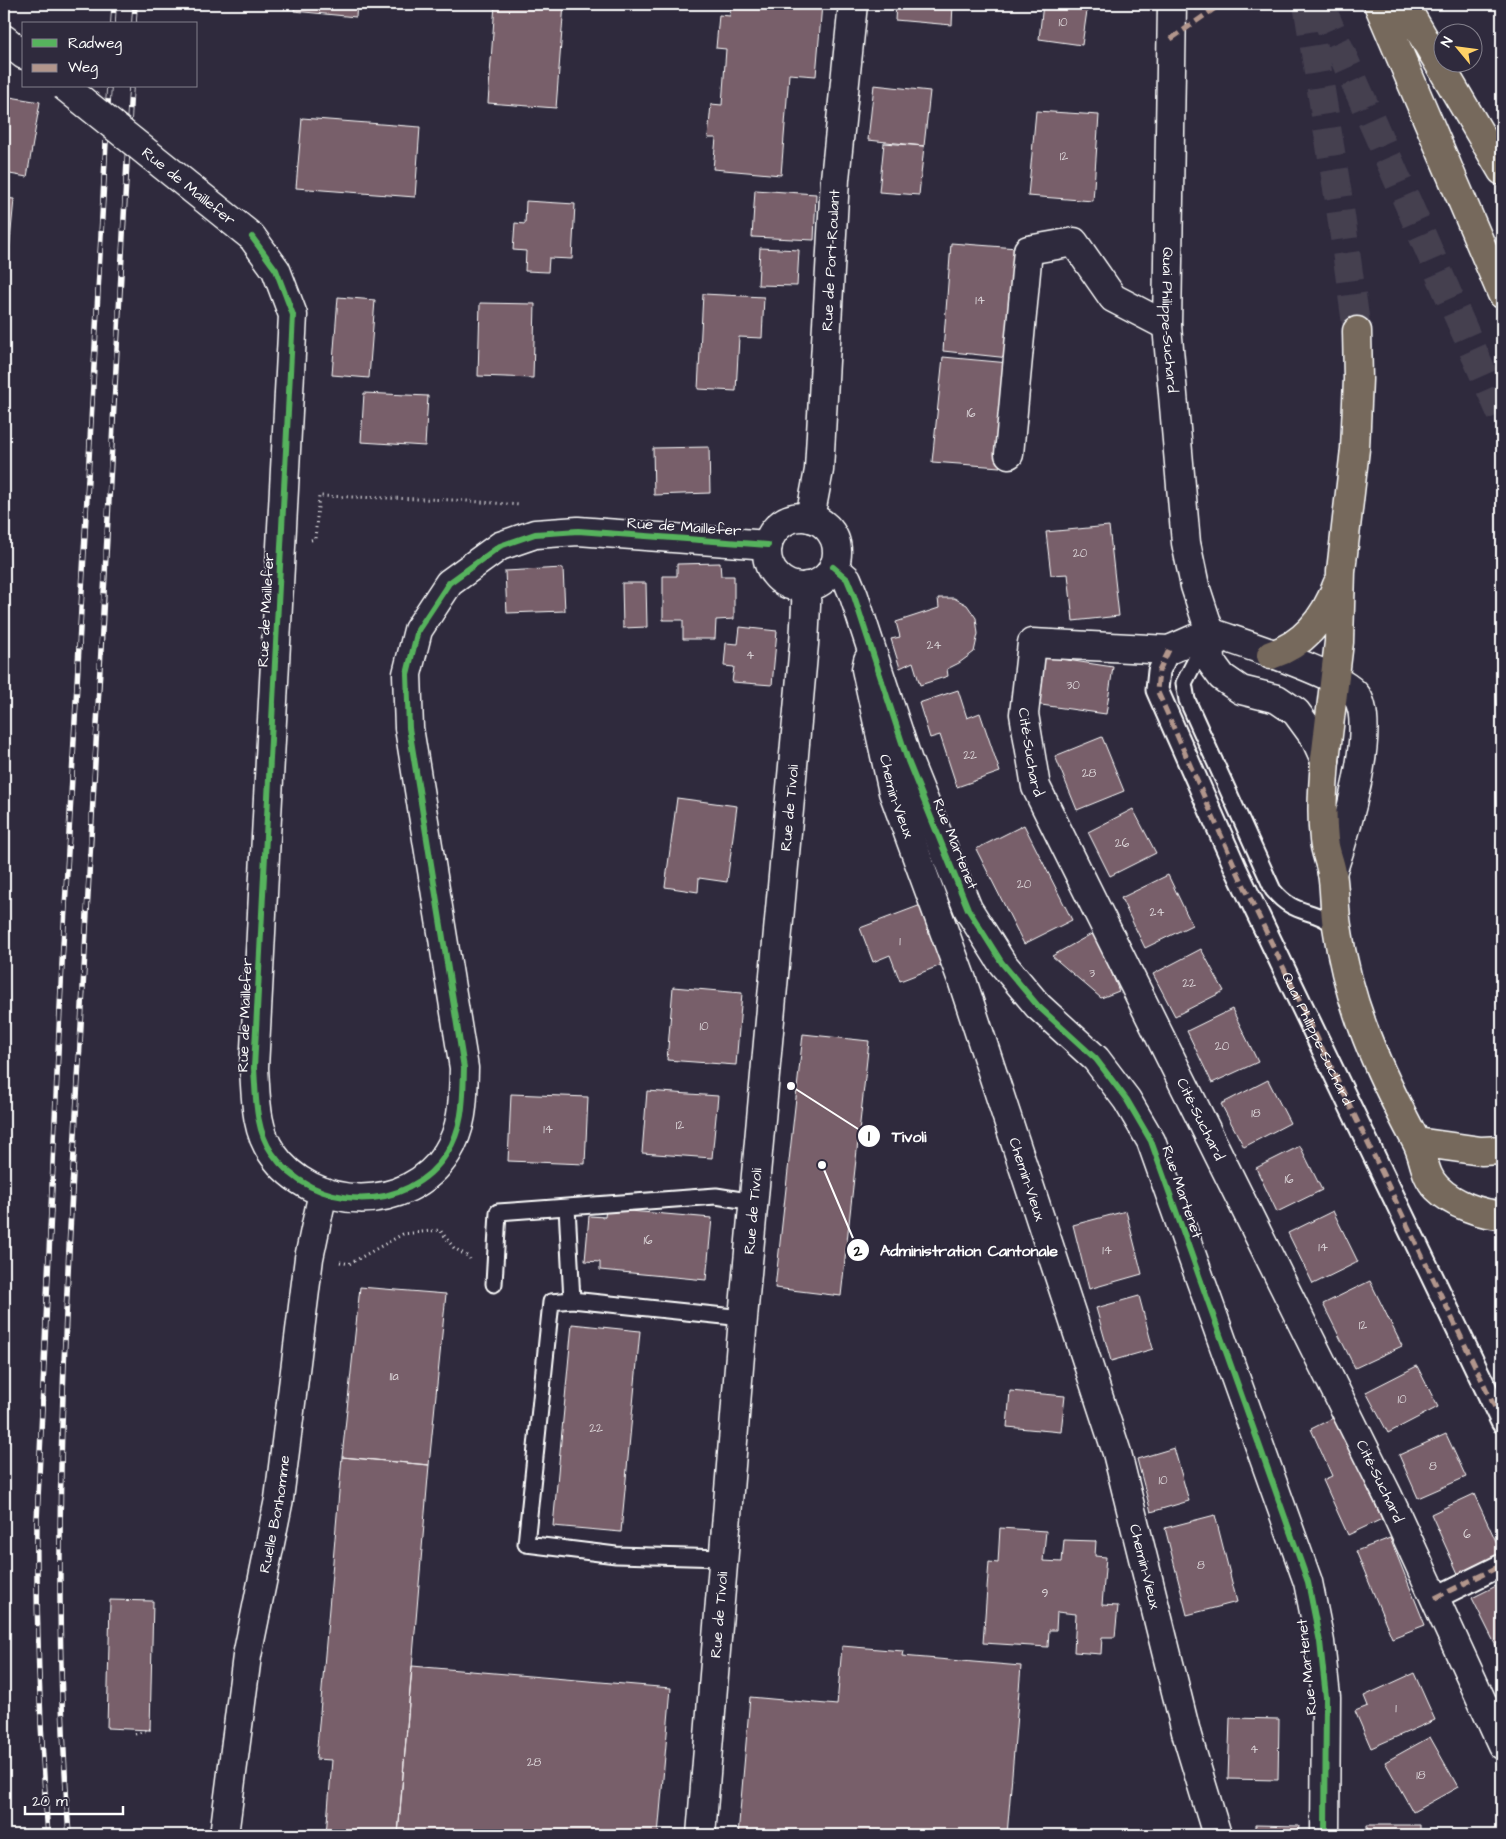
<svg xmlns="http://www.w3.org/2000/svg" width="1506" height="1839" font-family="'Architects Daughter',sans-serif">
<style>
.building{fill:#785f6a;stroke:#fff}
.lines{fill:none;stroke-linecap:round;stroke-linejoin:round}
.motorway-tunnel{stroke:#443f50;stroke-width:28;stroke-dasharray:28 14;stroke-linecap:butt}
.service-casing{stroke:#fff;stroke-width:19}
.pedestrian-casing{stroke:#fff;stroke-width:25}
.minor-casing{stroke:#fff;stroke-width:31}
.tertiary-casing{stroke:#fff;stroke-width:31}
.primary-casing{stroke:#fff;stroke-width:31}
.motorway-casing{stroke:#fff;stroke-width:31}
.path{stroke:#fff;stroke-width:3;stroke-dasharray:1 4;stroke-linecap:butt}
.service{stroke:#2f2a3d;stroke-width:15}
.pedestrian{stroke:#2f2a3d;stroke-width:21}
.minor{stroke:#2f2a3d;stroke-width:28}
.tertiary{stroke:#2f2a3d;stroke-width:28}
.primary{stroke:#76695c;stroke-width:28}
.motorway{stroke:#76695c;stroke-width:28}
.rail-casing{stroke:#fff;stroke-width:5.5}
.rail{stroke:#2f2a3d;stroke-width:4;stroke-dasharray:11;stroke-linecap:butt}
.tertiary-bridge-casing{stroke:#fff;stroke-width:31;stroke-linecap:butt}
.tertiary-bridge{stroke:#2f2a3d;stroke-width:28}
.quiet{stroke:#b2968c;stroke-width:5;stroke-dasharray:10 5;stroke-linecap:butt}
.cycleway-casing{stroke:#2f2a3d;stroke-width:9}
.cycleway{stroke:#56b35d;stroke-width:6}
.labels{text-anchor:middle;dominant-baseline:central;stroke-width:4;stroke-linejoin:round;paint-order:stroke}
.number-label{font-size:12px;fill:#ddd7da}
.street-label{font-size:15px;fill:#fff;stroke:#2f2a3d}
.leader{fill:none;stroke:#fff;stroke-width:2}
.callout-dot{fill:#fff;stroke:#2f2a3d;stroke-width:2}
.mark-label{font-size:15px;text-anchor:middle;font-weight:bold;fill:#111}
.callout-label{font-size:16px;text-anchor:middle;font-weight:bold;fill:#fff;stroke:#2f2a3d;stroke-width:4;stroke-linejoin:round;paint-order:stroke}
</style>
<rect width="100%" height="100%" fill="#2f2a3d"/>
<filter id="ink" filterUnits="userSpaceOnUse"><feTurbulence type="fractalNoise" baseFrequency=".02" numOctaves="2"/><feDisplacementMap in="SourceGraphic" scale="10" xChannelSelector="R" yChannelSelector="G"/><feConvolveMatrix kernelMatrix="1 2 1 2 8 2 1 2 1" color-interpolation-filters="sRGB"/></filter>
<g filter="url(#ink)">
<path class="building" d="M295 4H357L356 17 294 11Z
M495 4H564L556 108 488 103Z
M731 4H822L816 76 789 74 781 175 713 169 716 138H708L711 104 722 105 726 49 716 48 719 15 730 16Z
M896 4H953L952 25 895 20Z
M1043 4H1088L1082 45 1039 39Z
M874 85 930 91 924 146 868 140Z
M4 96 40 102 27 177 4 173Z
M1036 111 1099 115 1093 201 1028 196Z
M302 118 420 127 415 197 296 188Z
M884 143 924 146 919 195 879 192Z
M755 190 816 194 814 240 752 237Z
M4 198 14 199 5 295H4Z
M526 201 575 204 572 259 549 258 548 272 525 271 526 251 513 250 515 223 525 224Z
M951 243 1017 248 1009 358 943 351Z
M760 248 799 250 797 286 758 285Z
M703 294 764 297 762 338 739 337 736 391 698 389Z
M338 297 375 300 369 378 332 375Z
M480 303 535 304 533 378 478 376Z
M943 357 1009 363 1000 467 932 462Z
M364 393 428 396 425 446 361 442Z
M709 447 710 493 654 495 653 448Z
M1109 526 1119 616 1073 621 1068 574 1051 575 1046 532Z
M720 563 721 576H734V619L716 620 715 639H683V620H663V576H677V564Z
M563 568 565 611 507 613 505 571Z
M622 583H646L647 627 623 628Z
M938 598H954L967 605 976 618 978 634 974 652 959 663 947 669 948 676 920 685 913 662 900 668 891 639 900 637 896 622 939 608Z
M740 627 777 631 772 685 732 682 734 667 724 666 726 643 738 644Z
M1041 656 1113 667 1106 714 1034 704Z
M958 690 967 718 980 713 1000 772 957 787 940 735 930 738 919 703Z
M1102 737 1124 791 1077 810 1055 756Z
M677 798 737 806 727 882 699 878 698 892 665 887Z
M1133 809 1156 853 1110 876 1088 832Z
M1024 825 1072 920 1024 944 976 849Z
M1168 875 1192 925 1145 948 1121 898Z
M921 905 944 964 900 981 890 955 873 962 860 928Z
M1095 932 1119 991 1101 998 1052 956Z
M1201 949 1224 991 1175 1016 1153 974Z
M673 987 742 993 736 1065 667 1060Z
M1232 1009 1258 1062 1212 1083 1187 1031Z
M803 1034 869 1041 841 1296 775 1288Z
M1268 1080 1290 1123 1244 1147 1221 1104Z
M647 1091 718 1096 712 1158 642 1153Z
M511 1094 588 1097 585 1164 508 1161Z
M1300 1146 1322 1190 1277 1212 1256 1168Z
M606 1209 712 1218 706 1280 600 1270V1262L585 1261 589 1216 605 1217Z
M1126 1211 1142 1274 1089 1289 1073 1225Z
M1333 1211 1358 1262 1313 1284 1288 1233Z
M1370 1281 1402 1346 1355 1368 1323 1304Z
M360 1287 446 1294 429 1465 342 1457Z
M1139 1296 1153 1349 1111 1361 1096 1308Z
M572 1324 640 1331 621 1532 553 1526Z
M1417 1366 1438 1407 1388 1433 1366 1392Z
M1010 1391 1065 1396 1061 1432 1007 1427Z
M1335 1417 1382 1519 1348 1535 1323 1480 1332 1476 1311 1429Z
M1446 1434 1466 1477 1418 1498 1399 1455Z
M1174 1448 1189 1501 1151 1512 1137 1459Z
M342 1457 429 1465 398 1835H326L332 1760 316 1759Z
M1474 1494 1502 1554V1559L1460 1578 1431 1514Z
M1215 1515 1237 1602 1187 1615 1165 1528Z
M1000 1528 1046 1531 1043 1561 1062 1562 1064 1540 1096 1541 1095 1556 1106 1557 1102 1605 1118 1606 1115 1637H1102L1101 1654 1074 1652 1076 1614 1057 1612 1056 1630H1049L1048 1647 983 1643 989 1562 998 1563Z
M1390 1538 1425 1625 1392 1638 1356 1551Z
M1502 1583V1648L1498 1650 1472 1598Z
M110 1600 153 1601 150 1730 107 1728Z
M842 1646 903 1651 902 1656 1021 1666 1007 1835H738L750 1697 837 1705Z
M412 1666 671 1688 658 1835H398Z
M1414 1673 1435 1720 1371 1748 1355 1711 1368 1706 1364 1696Z
M1230 1718 1279 1719 1278 1780 1228 1779Z
M1430 1737 1458 1787 1413 1812 1385 1762Z
M1255 1825 1299 1826 1298 1835H1255Z
M1367 1825H1420V1835H1367Z"/>
<g class="lines">
<path class="motorway-tunnel" d="M1307 4 1339 201 1357 331
M1320 4 1502 416"/>
<defs>
<path id="service" d="M1207 638 1184 683 1187 700 1273 890C1295 917 1312 907 1337 927
M567 1207 572 1300 743 1318
M494 1284 498 1212 716 1196 754 1202
M572 1300 551 1302 526 1544 616 1555 724 1558"/>
<path id="pedestrian" d="M1169 650 1159 671 1157 690 1236 869 1502 1422
M1435 1598 1502 1565"/>
<g id="minor">
<path id="s1" d="M1172 4 1167 326 1186 543 1195 586 1210 632 1211 662 1222 677 1241 690 1277 699 1296 712 1315 738 1325 760"/>
<path d="M1009 454 1028 250 1074 242 1113 298 1167 326"/>
<path id="s2" d="M1210 632 1169 650 1032 643 1024 714 1036 787 1388 1496 1502 1745"/>
<path d="M1210 632C1240 643 1340 673 1356 695 1379 724 1344 838 1332 873"/>
<path id="s3" d="M868 660 866 669 893 792 962 980 1117 1453 1187 1736 1217 1835"/>
<path id="s4" d="M224 1835 247 1656 279 1499 309 1258 323 1192"/>
</g>
<g id="tertiary">
<path d="M4 39 24 55"/>
<path d="M252 237 276 270 293 315 254 1068C256 1096 255 1129 272 1153 312 1212 408 1215 447 1153 464 1126 463 1098 464 1068L409 728 407 674 418 630 449 583 500 546 535 534 578 531 768 545"/>
<circle cx="802" cy="552" r="35"/>
<path id="s5" d="M810 518 819 470 835 179 853 4"/>
<path d="M833 567 847 579 854 596 908 761 968 909 1002 963 1038 1006 1096 1059 1127 1100 1151 1141 1308 1582 1320 1642 1326 1697 1325 1835"/>
<path id="s6" d="M701 1835 743 1318 804 644 807 586"/>
</g>
<path id="primary" d="M1325 760C1323 787 1321 813 1324 840 1325 851 1330 862 1332 873 1335 890 1334 908 1337 926 1348 1005 1379 1072 1416 1141 1425 1157 1423 1174 1437 1188 1453 1204 1480 1214 1502 1215
M1417 1142 1481 1151 1502 1150"/>
<path id="motorway" d="M1378 4 1502 294
M1404 4 1502 171
M1271 655C1305 644 1325 618 1337 585
M1325 760 1339 642 1341 571 1355 449 1358 379 1357 331"/>
</defs>
<use href="#service" class="service-casing"/>
<use href="#pedestrian" class="pedestrian-casing"/>
<use href="#minor" class="minor-casing"/>
<use href="#tertiary" class="tertiary-casing"/>
<use href="#primary" class="primary-casing"/>
<use href="#motorway" class="motorway-casing"/>
<path class="path" d="M311 540 315 539 319 496 454 500 520 505
M340 1262 349 1264 403 1234 440 1230 454 1248 469 1257 470 1259
M135 1734 154 1728"/>
<use href="#service" class="service"/>
<use href="#pedestrian" class="pedestrian"/>
<use href="#minor" class="minor"/>
<use href="#tertiary" class="tertiary"/>
<use href="#primary" class="primary"/>
<use href="#motorway" class="motorway"/>
<defs>
<path id="rail" d="M113 24 114 4
M134 24 135 4
M48 1835C40 1731 36 1626 37 1521L62 964 109 86
M69 1835C49 1566 66 1296 81 1026 97 713 114 400 131 86"/>
</defs>
<use href="#rail" class="rail-casing"/>
<use href="#rail" class="rail"/>
<defs>
<g id="tertiary-bridge">
<path id="s7" d="M64 86 252 237"/>
</g>
</defs>
<use href="#tertiary-bridge" class="tertiary-bridge-casing"/>
<use href="#tertiary-bridge" class="tertiary-bridge"/>
<g class="quiet">
<path d="M1171 39 1221 4"/>
<path id="s8" d="M1169 650 1159 671 1157 690 1236 869 1502 1422"/>
<path d="M1435 1598 1502 1565"/>
</g>
<defs>
<path id="cycleway" d="M252 237 276 270 293 315 254 1068C256 1096 255 1129 272 1153 312 1212 408 1215 447 1153 464 1126 463 1098 464 1068L409 728 407 674 418 630 449 583 500 546 535 534 578 531 768 545
M833 567 847 579 854 596 908 761 968 909 1002 963 1038 1006 1096 1059 1127 1100 1151 1141 1308 1582 1320 1642 1326 1697 1325 1835"/>
</defs>
<use href="#cycleway" class="cycleway-casing"/>
<use href="#cycleway" class="cycleway"/>
</g>
</g>
<g class="labels">
<g class="number-label">
<text x="1063" y="22">10</text>
<text x="1064" y="156">12</text>
<text x="980" y="300">14</text>
<text x="971" y="413">16</text>
<text x="1080" y="553">20</text>
<text x="934" y="645">24</text>
<text x="750" y="655">4</text>
<text x="1073" y="685">30</text>
<text x="970" y="755">22</text>
<text x="1089" y="773">28</text>
<text x="1122" y="843">26</text>
<text x="1024" y="884">20</text>
<text x="1157" y="912">24</text>
<text x="900" y="941">1</text>
<text x="1092" y="973">3</text>
<text x="1189" y="983">22</text>
<text x="704" y="1026">10</text>
<text x="1222" y="1046">20</text>
<text x="1256" y="1113">18</text>
<text x="680" y="1125">12</text>
<text x="548" y="1129">14</text>
<text x="1289" y="1179">16</text>
<text x="648" y="1240">16</text>
<text x="1323" y="1247">14</text>
<text x="1107" y="1250">14</text>
<text x="1363" y="1325">12</text>
<text x="394" y="1376">11a</text>
<text x="1402" y="1399">10</text>
<text x="596" y="1428">22</text>
<text x="1433" y="1466">8</text>
<text x="1163" y="1480">10</text>
<text x="1467" y="1534">6</text>
<text x="1201" y="1565">8</text>
<text x="1045" y="1593">9</text>
<text x="1396" y="1708">1</text>
<text x="1254" y="1749">4</text>
<text x="534" y="1762">28</text>
<text x="1421" y="1775">18</text>
</g>
<g class="street-label">
<text stroke="none"><textPath href="#s7" startOffset="160">Rue de Maillefer</textPath></text>
<text stroke="none"><textPath href="#s5" startOffset="259">Rue de Port-Roulant</textPath></text>
<text stroke="none"><textPath href="#s1" startOffset="316">Quai Philippe-Suchard</textPath></text>
<text transform="translate(684 527) rotate(4)">Rue de Maillefer</text>
<text transform="translate(266 610) rotate(-87)">Rue de Maillefer</text>
<text stroke="none"><textPath href="#s2" startOffset="292">Cité-Suchard</textPath></text>
<text stroke="none"><textPath href="#s3" startOffset="140">Chemin-Vieux</textPath></text>
<text stroke="none"><textPath href="#s6" startOffset="1031">Rue de Tivoli</textPath></text>
<text transform="translate(955 844) rotate(68)">Rue Martenet</text>
<text transform="translate(245 1015) rotate(-88)">Rue de Maillefer</text>
<text stroke="none"><textPath href="#s8" startOffset="426">Quai Philippe-Suchard</textPath></text>
<text stroke="none"><textPath href="#s2" startOffset="698">Cité-Suchard</textPath></text>
<text stroke="none"><textPath href="#s3" startOffset="545">Chemin-Vieux</textPath></text>
<text transform="translate(1182 1192) rotate(71)">Rue Martenet</text>
<text stroke="none"><textPath href="#s6" startOffset="626">Rue de Tivoli</textPath></text>
<text stroke="none"><textPath href="#s2" startOffset="1102">Cité-Suchard</textPath></text>
<text stroke="none"><textPath href="#s4" startOffset="325">Ruelle Bonhomme</textPath></text>
<text stroke="none"><textPath href="#s3" startOffset="950">Chemin-Vieux</textPath></text>
<text stroke="none"><textPath href="#s6" startOffset="221">Rue de Tivoli</textPath></text>
<text transform="translate(1307 1667) rotate(-96)">Rue Martenet</text>
</g>
</g>
<path class="leader" d="M791 1086L869 1136M822 1165L858 1250"/>
<g class="callout-dot">
<circle cx="791" cy="1086" r="5"/>
<circle cx="822" cy="1165" r="5"/>
<circle cx="869" cy="1136" r="12"/>
<circle cx="858" cy="1250" r="12"/>
</g>
<g class="mark-label">
<text x="869" y="1141">1</text>
<text x="858" y="1256">2</text>
</g>
<g class="callout-label">
<text x="909" y="1142">Tivoli</text>
<text x="969" y="1256">Administration Cantonale</text>
</g>
<rect width="1506" height="1839" fill="none" stroke="#2f2a3d" stroke-width="20"/>
<rect x="10" y="10" width="1486" height="1819" fill="none" stroke="#fff" stroke-width="2" filter="url(#ink)"/>
<rect x="22" y="22" width="175" height="65" fill="#2f2a3d" stroke="#827f8b"/>
<rect x="32" y="39" width="25" height="8" fill="#56b35d" stroke="#827f8b"/>
<text x="68" y="48" font-size="15" fill="#ffffff">Radweg</text>
<rect x="32" y="64" width="25" height="8" fill="#b2968c" stroke="#827f8b"/>
<text x="68" y="72" font-size="15" fill="#ffffff">Weg</text>
<g transform="translate(1458 48) rotate(299)"><circle r="24" fill="#2f2a3d" stroke="#827f8b"/>
<path d="M0-4L9 19L0 12L-9 19Z" fill="#ffd166"/>
<text y="-8" font-size="14" font-weight="bold" text-anchor="middle" fill="#ffffff">N</text>
</g>
<path d="M25 1806v8h98v-8" fill="none" stroke="#ffffff" stroke-width="2.5"/>
<text x="32" y="1806" font-size="15" fill="#ffffff" stroke="#2f2a3d" stroke-width="4" paint-order="stroke">20 m</text>
</svg>
